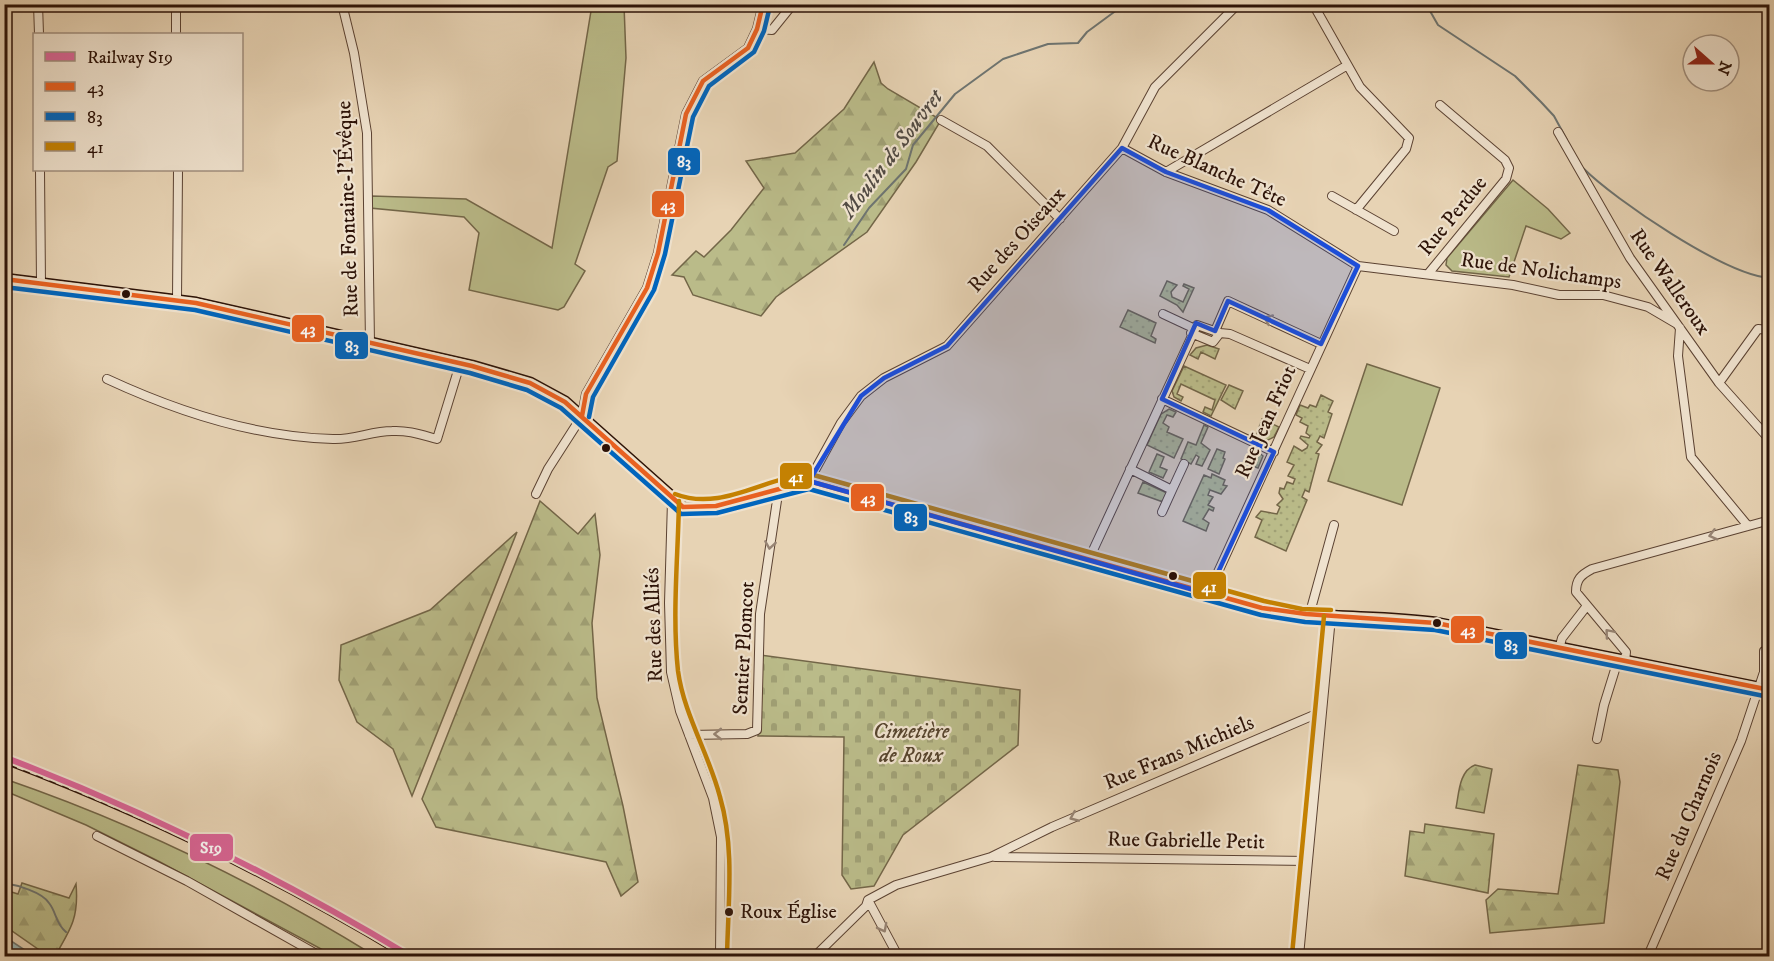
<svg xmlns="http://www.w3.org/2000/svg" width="1774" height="961" font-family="'IM FELL DW Pica',serif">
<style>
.grass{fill:#babb89;stroke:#736648;stroke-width:1.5}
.forest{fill:url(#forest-firs);stroke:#736648;stroke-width:1.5}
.cemetery{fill:url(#cemetery-stones);stroke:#736648;stroke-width:1.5}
.garden{fill:url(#garden-dots);stroke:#736648;stroke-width:1.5}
.water{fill:url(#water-waves);stroke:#6e7470;stroke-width:1.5}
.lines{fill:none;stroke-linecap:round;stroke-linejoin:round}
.stream{stroke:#6e7470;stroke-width:2}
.minor-casing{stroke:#5b4232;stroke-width:10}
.major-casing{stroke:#2c1207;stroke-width:13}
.minor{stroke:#efe2ce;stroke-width:8}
.major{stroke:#e7d3b4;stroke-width:10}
.rail-casing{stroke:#2c1207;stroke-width:4.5}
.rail{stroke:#efe2ce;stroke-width:2;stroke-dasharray:7;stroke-linecap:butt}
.bus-1-casing{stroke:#efe2ce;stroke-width:9}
.bus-2-casing{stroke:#efe2ce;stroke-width:9}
.bus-3-casing{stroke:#efe2ce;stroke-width:9}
.bus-1{stroke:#e86121;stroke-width:4.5}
.bus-2{stroke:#0065bd;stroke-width:4.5}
.bus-3{stroke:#c48102;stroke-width:4.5}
.rail-1-casing{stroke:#efe2ce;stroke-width:10}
.rail-1{stroke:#da6697;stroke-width:6}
.oneway{stroke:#978474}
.marked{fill:#1d4ed8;fill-opacity:0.2;stroke:#1d4ed8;stroke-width:4.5;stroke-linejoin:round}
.bus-dot{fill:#2c1207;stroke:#efe2ce;stroke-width:2}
.labels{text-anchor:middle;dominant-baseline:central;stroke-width:4.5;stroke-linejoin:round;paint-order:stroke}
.bus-label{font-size:20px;fill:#2c1207;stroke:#efe2ce;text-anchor:start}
.street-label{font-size:21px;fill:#2c1207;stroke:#efe2ce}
.park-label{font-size:21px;font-style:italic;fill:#57452e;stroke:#efe2ce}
.water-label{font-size:22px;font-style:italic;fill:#524b44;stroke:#efe2ce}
.line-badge{stroke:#efe2ce;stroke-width:2}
.badge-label{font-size:16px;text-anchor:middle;font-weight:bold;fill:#fff}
</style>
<defs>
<pattern id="forest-firs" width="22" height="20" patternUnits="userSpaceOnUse" patternTransform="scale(1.5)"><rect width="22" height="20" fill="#babb89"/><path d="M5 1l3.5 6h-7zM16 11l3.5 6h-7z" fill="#a0a075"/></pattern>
<pattern id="cemetery-stones" width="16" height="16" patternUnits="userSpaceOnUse" patternTransform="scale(1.5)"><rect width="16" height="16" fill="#babb89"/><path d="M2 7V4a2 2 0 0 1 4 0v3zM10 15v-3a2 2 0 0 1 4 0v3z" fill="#a0a075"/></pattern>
<pattern id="garden-dots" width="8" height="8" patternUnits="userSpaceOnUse" patternTransform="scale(1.5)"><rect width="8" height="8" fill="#babb89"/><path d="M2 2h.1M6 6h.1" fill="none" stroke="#a0a075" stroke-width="1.8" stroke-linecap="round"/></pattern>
<pattern id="water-waves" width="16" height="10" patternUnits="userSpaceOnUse" patternTransform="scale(1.5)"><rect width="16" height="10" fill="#9ab6b6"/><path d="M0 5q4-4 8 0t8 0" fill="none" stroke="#859b9b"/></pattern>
</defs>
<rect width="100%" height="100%" fill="#e7d3b4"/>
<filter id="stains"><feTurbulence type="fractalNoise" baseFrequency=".00333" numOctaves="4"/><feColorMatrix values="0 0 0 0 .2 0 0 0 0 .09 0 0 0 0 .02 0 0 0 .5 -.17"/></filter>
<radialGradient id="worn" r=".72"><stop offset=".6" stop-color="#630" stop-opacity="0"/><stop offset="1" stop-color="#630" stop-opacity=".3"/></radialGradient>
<path class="grass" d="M592 5H624L626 58 617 161 608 167 575 264 585 271 564 307 558 310 469 290 479 233 464 217 370 208 372 196 466 199 552 248Z
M1513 180 1548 209 1570 233 1561 239 1526 226 1509 277 1452 271 1446 265 1447 258Z
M1367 364 1440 388 1402 505 1328 481Z
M5 779C133 823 260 885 375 956H334L160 862 86 825 5 791Z"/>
<path class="forest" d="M874 62 881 83 888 89 941 120 916 162 867 232 776 297 761 316 693 295 684 277 672 275 696 251 704 257 731 230 764 188 746 161 795 153 844 109Z
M540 501 578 534 595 514 600 555 592 623 597 698 623 806 638 882 621 896 606 862 436 827 422 799Z
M517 532 412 796 393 749 357 722 339 680 341 645 430 610Z
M1475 765 1492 769 1484 813 1456 808C1459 793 1459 771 1475 765Z
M1578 765 1618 770 1620 782 1604 923 1490 933 1486 900 1498 889 1558 894Z
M1425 824 1494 834 1488 893 1405 876 1410 831 1424 833Z
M22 883 69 898 76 884C79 917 71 929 55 956H48L5 926V890L18 894Z"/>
<path class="cemetery" d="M761 655 1020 690 1018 745 903 835 874 886 851 889 842 875 844 737 758 736Z"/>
<path class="garden" d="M1167 281 1177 285 1171 292 1172 297 1183 302 1189 289 1183 286 1184 284 1194 288 1183 312 1177 305 1160 296Z
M1128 310 1156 323 1151 336 1156 339 1155 343 1120 327Z
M1207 345 1219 349 1215 359 1201 352 1198 359 1190 355 1196 348Z
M1184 366 1226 385 1211 416 1203 412 1205 407 1212 410 1215 400 1181 384 1177 394 1183 397 1181 401 1174 397 1172 391Z
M1229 385 1243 391 1235 409 1221 400Z
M1321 395 1333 401 1328 412 1332 414 1324 438 1320 436 1317 442 1322 445 1316 453 1319 454 1309 492 1305 490 1302 497 1307 500 1286 551 1255 537 1262 520 1256 517 1261 511 1277 514 1280 507 1277 505 1283 499 1279 493 1280 488 1284 489 1287 482 1293 484 1295 479 1288 476 1294 465 1287 462 1294 446 1302 451 1307 448 1308 445 1300 438 1301 436 1309 438 1310 436 1306 433 1308 426 1300 422 1302 418 1296 415 1300 405 1308 408 1310 405 1316 407Z
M1169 409 1176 412 1173 417 1167 415 1163 423 1169 427 1167 432 1183 439 1174 458 1147 445 1161 414Z
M1262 419 1279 427 1274 437 1266 441 1256 436Z
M1204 425 1208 427 1201 443 1210 450 1202 466 1196 464 1199 457 1196 455 1191 464 1181 459 1188 442 1196 445Z
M1252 447 1263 456 1258 468 1245 463Z
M1217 449 1225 452 1223 458 1225 459 1219 474 1208 469Z
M1157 454 1164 457 1160 467 1167 470 1163 478 1149 472Z
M1212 474 1225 480 1223 485 1227 486 1221 494 1210 490 1208 495 1213 497 1208 505 1214 508 1213 511 1209 509 1203 519 1209 523 1206 531 1183 521 1204 475 1211 478Z
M1143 482 1167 493 1163 502 1138 493Z"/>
<path class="water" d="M5 937 34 956H5Z"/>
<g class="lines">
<path class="stream" d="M1426 4 1438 25 1515 76 1541 102 1554 116 1567 140
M1583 168C1615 200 1725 275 1770 278
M844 245 869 208 906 169 913 145 955 94 1003 59 1048 44 1078 43 1087 32 1125 4
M4 883C17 885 42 892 49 903 57 913 55 923 66 932"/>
<defs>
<path id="minor" d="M38 4 39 34
M176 4V34
M342 4 354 53 367 133 370 343
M1313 4 1360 87 1409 138 1406 149 1356 210
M757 29 772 30 793 4
M941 120 987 146 1060 219
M1558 132 1630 258 1719 383 1770 440
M1122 148 1166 172 1268 210 1358 266 1513 285 1559 295H1603L1648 307 1677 324
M40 170 41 284
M1166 172 1346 66
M1332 196 1394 231
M1428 274 1506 179 1509 168 1505 160 1440 105
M177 300 178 170
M1163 314 1193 328
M1680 328 1678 356 1691 457 1748 526
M1215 331 1228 301 1321 344
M1191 333 1213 342 1220 333
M107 379C178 412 254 437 333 439 353 440 372 431 392 431 408 430 422 435 437 439L460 364
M1719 383 1758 329 1770 330
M1162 399 1274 452
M1130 469 1172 490 1162 512
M809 481 841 423 861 396 884 378 947 346 1122 148 1155 87 1238 4
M1172 490 1184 464
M536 494 548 469 582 416 586 394 647 288 658 253 686 114 703 81 748 48 757 29 763 4
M672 501 669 603 671 672 680 711 713 798 721 837 720 956
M1089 559 1197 325 1220 333 1230 334 1310 369
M1208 594 1358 266
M1309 616 1334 525
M1559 649 1562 638 1586 607
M1625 661 1626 652 1576 592C1576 579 1581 575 1592 569L1770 520
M689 735 747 734 757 730 760 614 779 487
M1597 739 1604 705 1618 660
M97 836 187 881 320 956
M995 857 1308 861
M868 900 896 885 991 857 1052 827 1321 712
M868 900 898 956
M815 956 866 906 868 900
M1299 956 1331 617
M1648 956 1741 741 1764 672V651L1770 649"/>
<path id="major" d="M4 279 196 303 472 366 530 383 565 402 683 507C729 512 764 486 809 481L1262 608C1320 620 1378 615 1436 623L1770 690"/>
</defs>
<use href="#minor" class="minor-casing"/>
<use href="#major" class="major-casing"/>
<use href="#minor" class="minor"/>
<use href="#major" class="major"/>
<defs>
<path id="rail" d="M4 762C144 815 275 879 403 956"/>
</defs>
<use href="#rail" class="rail-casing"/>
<use href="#rail" class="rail"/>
<defs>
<path id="bus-1" d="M4 279 196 303 472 366 530 383 565 402 683 507 716 506 809 481 1262 608 1306 614 1436 623 1770 690
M582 416 586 394 647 288 658 253 686 114 703 81 748 48 757 29 763 4"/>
<path id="bus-2" d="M4 287 195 310 470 373 527 390 561 408 681 514 717 513 809 489 1261 615 1305 622 1435 630 1769 697
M589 417 593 397 654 290 665 254 693 117 709 86 754 52 764 31 770 6"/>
<path id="bus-3" d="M675 494C722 512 764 477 810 474L1264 601 1302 609 1331 610
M679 501C678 557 672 615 678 671 684 715 709 754 720 797 735 848 728 904 727 956
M1292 955 1324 616"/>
</defs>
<use href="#bus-1" class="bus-1-casing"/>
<use href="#bus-2" class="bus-2-casing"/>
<use href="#bus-3" class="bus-3-casing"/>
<use href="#bus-1" class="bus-1"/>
<use href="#bus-2" class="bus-2"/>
<use href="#bus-3" class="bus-3"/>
<defs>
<path id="rail-1" d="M4 757C146 811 280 878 410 956"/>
</defs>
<use href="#rail-1" class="rail-1-casing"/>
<use href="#rail-1" class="rail-1"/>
</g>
<defs><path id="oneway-chevron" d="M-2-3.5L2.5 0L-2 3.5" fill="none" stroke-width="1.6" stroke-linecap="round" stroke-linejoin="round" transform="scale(1.5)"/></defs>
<g class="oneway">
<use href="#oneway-chevron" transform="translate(1268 319) rotate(-156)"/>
<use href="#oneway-chevron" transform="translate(1713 535) rotate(165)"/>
<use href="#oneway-chevron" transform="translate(770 545) rotate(99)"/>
<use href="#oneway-chevron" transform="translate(1609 633) rotate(-130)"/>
<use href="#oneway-chevron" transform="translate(718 734) rotate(179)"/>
<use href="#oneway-chevron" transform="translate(1074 817) rotate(157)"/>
<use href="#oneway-chevron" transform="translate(883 928) rotate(62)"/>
</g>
<path class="marked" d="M1122 148 1166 172 1268 210 1358 266 1321 344 1228 301 1215 331 1196 323 1162 399 1274 452 1208 594 809 481 861 396 884 378 947 346Z"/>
<g class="bus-dot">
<circle cx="126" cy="294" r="5"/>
<circle cx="606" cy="448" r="5"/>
<circle cx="1173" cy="576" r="5"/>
<circle cx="1437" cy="623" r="5"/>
<circle cx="729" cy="912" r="5"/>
</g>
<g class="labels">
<g class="bus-label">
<text x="740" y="912">Roux Église</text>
</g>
<g class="street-label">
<text transform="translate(1217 171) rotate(24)">Rue Blanche Tête</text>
<text transform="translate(348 209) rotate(-92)">Rue de Fontaine-l'Évêque</text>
<text transform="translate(1453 216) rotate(-51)">Rue Perdue</text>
<text transform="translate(1017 240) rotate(-48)">Rue des Oiseaux</text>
<text transform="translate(1541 271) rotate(8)">Rue de Nolichamps</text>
<text transform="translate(1670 282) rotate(55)">Rue Walleroux</text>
<text transform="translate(1266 422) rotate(-66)">Rue Jean Friot</text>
<text transform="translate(654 625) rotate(-92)">Rue des Alliés</text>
<text transform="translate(744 648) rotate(-87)">Sentier Plomcot</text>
<text transform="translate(1179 753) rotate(-23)">Rue Frans Michiels</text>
<text transform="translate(1689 816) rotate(-67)">Rue du Charnois</text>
<text transform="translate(1186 841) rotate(1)">Rue Gabrielle Petit</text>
</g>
<g class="park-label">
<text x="911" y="732">Cimetière<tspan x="911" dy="24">de Roux</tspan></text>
</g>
<g class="water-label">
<text transform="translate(892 154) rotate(-53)">Moulin de Souvret</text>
</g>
</g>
<g class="line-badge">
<rect x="667" y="147" width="34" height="29" rx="6" fill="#0065bd"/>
<rect x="651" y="190" width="34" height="28" rx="6" fill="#e86121"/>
<rect x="291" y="314" width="34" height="29" rx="6" fill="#e86121"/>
<rect x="334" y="331" width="35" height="29" rx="6" fill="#0065bd"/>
<rect x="779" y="462" width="34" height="28" rx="6" fill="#c48102"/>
<rect x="850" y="483" width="35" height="29" rx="6" fill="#e86121"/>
<rect x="893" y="503" width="35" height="29" rx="6" fill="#0065bd"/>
<rect x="1192" y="571" width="35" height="29" rx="6" fill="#c48102"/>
<rect x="1450" y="615" width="35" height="29" rx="6" fill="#e86121"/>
<rect x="1494" y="631" width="34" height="29" rx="6" fill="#0065bd"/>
<rect x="189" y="833" width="45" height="29" rx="6" fill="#da6697"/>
</g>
<g class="badge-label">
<text x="684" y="167">83</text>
<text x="668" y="210">43</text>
<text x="308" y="334">43</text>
<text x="352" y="352">83</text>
<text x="796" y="482">41</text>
<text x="868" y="503">43</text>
<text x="911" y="523">83</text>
<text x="1209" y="592">41</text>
<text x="1468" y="635">43</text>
<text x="1511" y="651">83</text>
<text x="211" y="853">S19</text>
</g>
<rect width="1774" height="961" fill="none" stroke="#e7d3b4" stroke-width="24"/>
<rect x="6" y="6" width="1762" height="949" fill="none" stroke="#2c1207" stroke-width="3"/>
<rect x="12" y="12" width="1750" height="937" fill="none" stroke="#2c1207" stroke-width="1.5"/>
<rect x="33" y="33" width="210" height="138" fill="#efe2ce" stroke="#a18f7e" stroke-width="1.5"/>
<rect x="45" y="52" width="30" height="9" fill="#da6697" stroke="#a18f7e" stroke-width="1.5"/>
<text x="87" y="63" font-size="18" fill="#2c1207">Railway S19</text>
<rect x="45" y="82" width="30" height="9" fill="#e86121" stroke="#a18f7e" stroke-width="1.5"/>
<text x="87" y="93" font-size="18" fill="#2c1207">43</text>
<rect x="45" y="112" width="30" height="9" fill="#0065bd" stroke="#a18f7e" stroke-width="1.5"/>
<text x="87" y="123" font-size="18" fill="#2c1207">83</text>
<rect x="45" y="142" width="30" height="9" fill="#c48102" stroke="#a18f7e" stroke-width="1.5"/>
<text x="87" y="153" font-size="18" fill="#2c1207">41</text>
<g transform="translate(1711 63) rotate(111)"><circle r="28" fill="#efe2ce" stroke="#a18f7e" stroke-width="1.5"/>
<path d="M0-4.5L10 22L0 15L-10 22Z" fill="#8f2418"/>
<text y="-9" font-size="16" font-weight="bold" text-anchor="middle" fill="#2c1207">N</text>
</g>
<rect width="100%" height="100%" filter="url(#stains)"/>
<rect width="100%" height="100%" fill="url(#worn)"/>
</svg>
